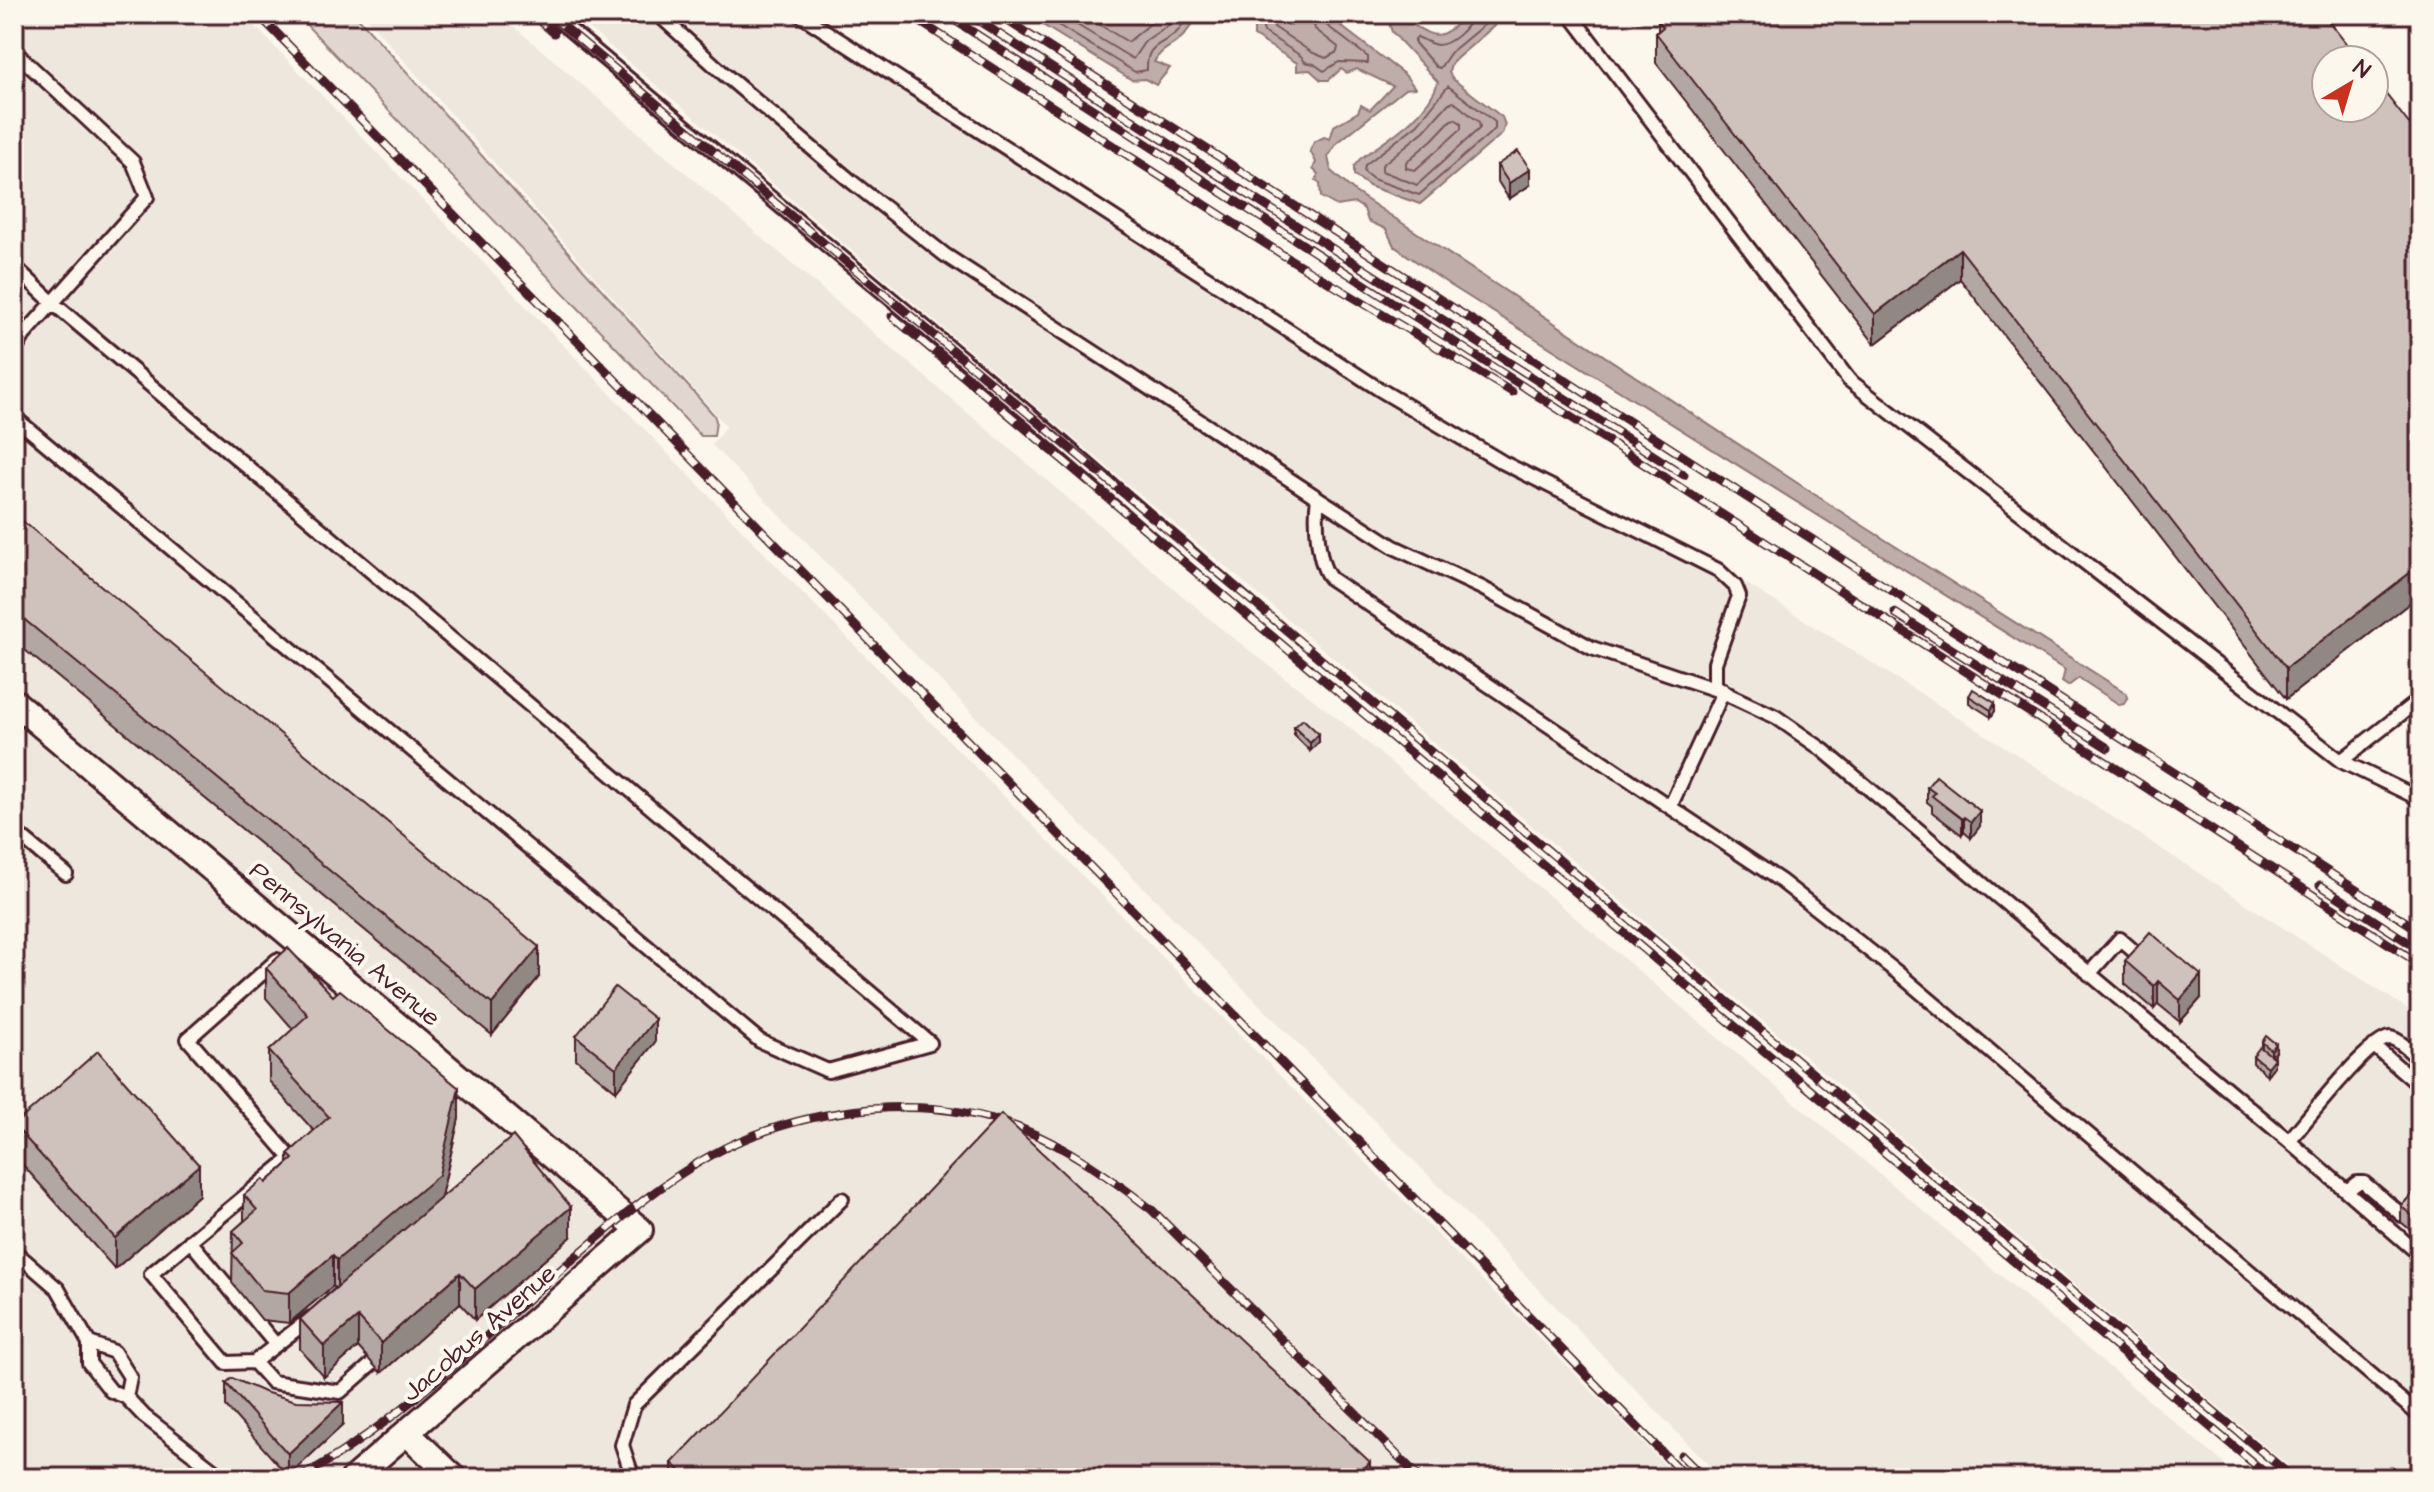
<svg xmlns="http://www.w3.org/2000/svg" width="2434" height="1492" font-family="'Architects Daughter',sans-serif">
<style>
.built{fill:#eee7de}
.green{fill:#e2d7d0;stroke:#967b7e;stroke-width:2}
.water{fill:#bfadaa;stroke:#907477;stroke-width:2}
.lines{fill:none;stroke-linecap:round;stroke-linejoin:round}
.shore{stroke:#79585e;stroke-width:2}
.lane-casing{stroke:#4a1f2b;stroke-width:18}
.street-casing{stroke:#4a1f2b;stroke-width:30}
.lane{stroke:#fbf7ec;stroke-width:12}
.street{stroke:#fbf7ec;stroke-width:24}
.rail-casing{stroke:#4a1f2b;stroke-width:9}
.rail{stroke:#fbf7ec;stroke-width:6;stroke-dasharray:18;stroke-linecap:butt}
.wall{fill:#b2a7a2;stroke:#4a1f2b;stroke-width:2}
.shaded-wall{fill:#918884;stroke:#4a1f2b;stroke-width:2}
.building{fill:#cfc2bc;stroke:#4a1f2b;stroke-width:2}
.labels{text-anchor:middle;dominant-baseline:central;stroke-width:8;stroke-linejoin:round;paint-order:stroke}
.street-label{font-size:26px;fill:#4a1f2b;stroke:#fbf7ec}
</style>
<rect width="100%" height="100%" fill="#fbf7ec"/>
<filter id="ink" filterUnits="userSpaceOnUse"><feTurbulence type="fractalNoise" baseFrequency=".0125" numOctaves="2"/><feDisplacementMap in="SourceGraphic" scale="16" xChannelSelector="R" yChannelSelector="G"/><feConvolveMatrix kernelMatrix="1 2 1 2 8 2 1 2 1" color-interpolation-filters="sRGB"/></filter>
<g filter="url(#ink)">
<path class="built" d="M14 14H243L799 589 1678 1478H14Z
M363 14H499L1218 626 1350 728 2241 1478H1721L1444 1191 1039 782 712 445 726 426Z
M572 14H807L1487 450 1699 554 1744 582 2008 749 2420 1017V1478H2303Z"/>
<path class="green" d="M296 14H355L714 415 716 421 714 436H701Z"/>
<path class="water" d="M1025 14H1202C1194 20 1191 27 1184 35 1175 46 1160 49 1154 62L1170 68 1156 85 1145 79 1132 80Z
M1249 14H1329V17L1405 75 1415 88 1405 89 1337 143 1328 157 1331 171 1355 192 1843 513 2126 693 2128 697 2124 704 2120 705 2079 678 2068 686 2062 682 2065 670 1450 285 1394 246 1386 229 1368 221 1364 209 1355 203 1337 206 1321 197 1320 184 1316 180 1318 174 1313 169 1316 162 1310 151 1314 142 1324 137 1330 139 1334 126 1358 112 1361 105 1370 110 1393 86 1357 69 1347 73 1341 69 1329 80H1321L1310 70 1297 71V63L1254 36V21Z
M1467 14H1508L1457 58 1451 64 1449 73 1454 80 1502 117 1505 125 1502 134 1420 204 1369 186 1354 175V166L1360 159C1386 140 1428 116 1438 82L1392 32 1389 23 1396 16C1433 33 1434 49 1467 14Z"/>
<g class="lines">
<path class="shore" d="M1040 14 1135 72 1147 70C1146 42 1162 47 1178 31 1182 26 1185 19 1189 14
M1059 14 1133 59 1145 41 1170 24 1177 14
M1082 14 1128 42 1162 14
M1259 14 1264 32 1301 56 1305 62 1314 64 1324 71 1339 62 1368 63V57L1325 24 1321 14
M1271 14 1274 27 1311 52 1326 58 1337 52 1338 47 1315 29 1311 14
M1472 14C1470 27 1451 45 1437 45 1430 44 1423 39 1417 37L1414 42 1436 67 1440 68 1451 52 1497 14
M1448 86 1495 122V129L1419 195 1373 179 1364 172 1365 165 1418 124Z
M1449 103 1454 102 1479 122 1480 128 1417 185 1382 171V165L1424 131Z
M1451 120 1455 119 1461 123V129L1415 170 1406 168V162L1432 140Z"/>
<defs>
<path id="lane" d="M551 14 1031 416 1281 632 2285 1478
M658 14 724 74 852 182 945 255 1318 498
M799 14 1379 389 1502 462 1718 570 1735 586 1739 596 1715 663V685L1731 696 1776 717 1823 750 2289 1141C2304 1123 2370 1038 2390 1038 2400 1039 2412 1054 2420 1060
M1570 14 1849 380 2341 761 2420 699
M14 51 133 162 147 197 24 335 14 352
M14 266 53 303 930 1043
M14 417 760 1041 828 1071 930 1043
M2341 761 2420 799
M1670 807 1331 579C1317 564 1315 518 1318 498L1394 547 1482 588 1592 648 1723 692 1670 807 1781 881 1898 973 2420 1416
M14 831 66 874
M2089 974 2120 939 2145 961
M2374 1046 2420 1086
M2289 1141 2420 1255
M2347 1191 2357 1183H2364L2402 1215
M190 1241 276 1345 254 1362 226 1363 151 1274 291 1158 188 1039 277 960
M14 1251 58 1289 89 1343V1363L111 1391 126 1397 144 1416 224 1478
M89 1343 114 1352 130 1377 126 1397
M276 1345 311 1318
M254 1362 272 1382 340 1392 372 1364
M633 1478 622 1445 634 1405 842 1199"/>
<path id="street" d="M14 702 640 1230 354 1478
M407 1433 454 1478"/>
</defs>
<use href="#lane" class="lane-casing"/>
<use href="#street" class="street-casing"/>
<use href="#lane" class="lane"/>
<use href="#street" class="street"/>
<defs>
<path id="rail" d="M258 14 1687 1478
M532 14 554 33
M549 14 1133 501 2293 1478
M908 14 1283 255 1512 392
M945 14 2420 964
M968 14 1684 475
M997 14 2420 931
M892 316 2271 1478
M1895 613 2108 748
M2320 885 2420 950
M1681 1455 1704 1478
M299 1478C401 1422 486 1335 573 1259 623 1216 675 1171 735 1143 778 1124 824 1113 870 1109 990 1099 1060 1138 1152 1210L1420 1478"/>
</defs>
<use href="#rail" class="rail-casing"/>
<use href="#rail" class="rail"/>
</g>
<path class="wall" d="M620 14H635L628 21Z
M1658 20 2420 138V595L2286 699 1960 279 1875 344 1656 63V33L1658 31Z
M1497 165 1530 185 1509 199 1497 180Z
M14 514 539 977 492 1035 14 641Z
M1969 696 1995 711 1991 717 1969 703Z
M1294 727 1319 742 1310 751 1294 735Z
M1927 787 1980 826 1971 838 1964 832 1962 835 1932 812V806L1927 802Z
M2125 961 2201 998 2180 1022 2158 1004 2154 1009 2125 984Z
M266 968 333 996 459 1118 441 1198 571 1237 475 1320 460 1303 381 1373 358 1347 324 1377 300 1349V1319L335 1288 333 1286 289 1323 262 1320 232 1283 233 1231 244 1221V1195L266 1183 288 1163V1154L314 1131 269 1081V1051L293 1029 266 998Z
M576 1036 655 1042 616 1091 576 1059Z
M2262 1042 2276 1052 2272 1057 2274 1066 2267 1075 2253 1063V1056L2262 1048Z
M14 1125 199 1195 115 1269 14 1155Z
M2420 1199V1238L2401 1222V1206Z
M226 1383 343 1425 288 1476 226 1406Z
M672 1463 1370 1478H672Z"/>
<path class="shaded-wall" d="M628 14H635L628 21Z
M1530 169V185L1509 199V183Z
M1960 249V279L1875 344V314Z
M2420 565V595L2286 699V668Z
M1995 703V711L1991 717V710Z
M1319 734V742L1310 751V743Z
M1980 811V826L1971 838V822Z
M1964 817V832L1962 835V819Z
M539 947V977L492 1035V1004Z
M2201 975V998L2180 1022V1000Z
M2158 981V1004L2154 1009V986Z
M655 1019V1042L616 1091V1068Z
M2276 1044V1052L2271 1057V1050Z
M2274 1058V1066L2267 1075V1067Z
M459 1088V1118L439 1205 337 1291V1260Z
M199 1165V1195L115 1269V1238Z
M571 1207V1237L475 1320V1289Z
M333 1255V1286L289 1323V1293Z
M460 1273V1303L381 1373V1343Z
M358 1317V1347L324 1377V1346Z
M343 1402V1425L288 1476V1454Z
M1370 1462V1478H1355Z"/>
<path class="building" d="M1666 14H2323L2359 60H2326V108H2374V79L2420 138V565L2286 668 1960 249 1875 314 1656 33 1663 27 1658 20Z
M1518 151 1530 169 1509 183 1497 165Z
M14 514 539 947 492 1004 14 611Z
M1973 689 1995 703 1991 710 1969 696Z
M1303 719 1319 734 1310 743 1294 727Z
M1936 776 1980 811 1971 822 1964 817 1962 819 1932 796 1935 793 1927 787Z
M2150 932 2201 975 2180 1000 2158 981 2154 986 2125 961Z
M288 948 333 996 340 990 459 1088 439 1175 337 1260 333 1255 289 1293 262 1290 232 1253 243 1243 233 1231 257 1210 244 1195 263 1179 266 1183 293 1159 288 1154 329 1117 269 1051 308 1015 266 968Z
M615 987 655 1019 616 1068 576 1036Z
M2266 1036 2276 1044 2271 1050 2262 1042Z
M2260 1047 2274 1058 2267 1067 2253 1056Z
M98 1051 199 1165 115 1238 14 1125Z
M1001 1114 1370 1462 1355 1478H688L672 1463Z
M513 1136 571 1207 475 1289 460 1273 381 1343 358 1317 324 1346 300 1319Z
M2413 1193 2420 1199V1223L2401 1206Z
M232 1378 264 1392 296 1401 343 1402 288 1454 226 1383Z"/>
</g>
<g class="labels">
<g class="street-label">
<text transform="translate(345 944) rotate(40)">Pennsylvania Avenue</text>
<text transform="translate(479 1333) rotate(-41)">Jacobus Avenue</text>
</g>
</g>
<rect width="2434" height="1492" fill="none" stroke="#fbf7ec" stroke-width="48"/>
<rect x="24" y="24" width="2386" height="1444" fill="none" stroke="#4a1f2b" stroke-width="3" filter="url(#ink)"/>
<g transform="translate(2350 84) rotate(38)"><circle r="38" fill="#fbf7ec" stroke="#b4a19f" stroke-width="2"/>
<path d="M0-6L14 30L0 20L-14 30Z" fill="#c8321e"/>
<text y="-12" font-size="22" font-weight="bold" text-anchor="middle" fill="#4a1f2b">N</text>
</g>
</svg>
